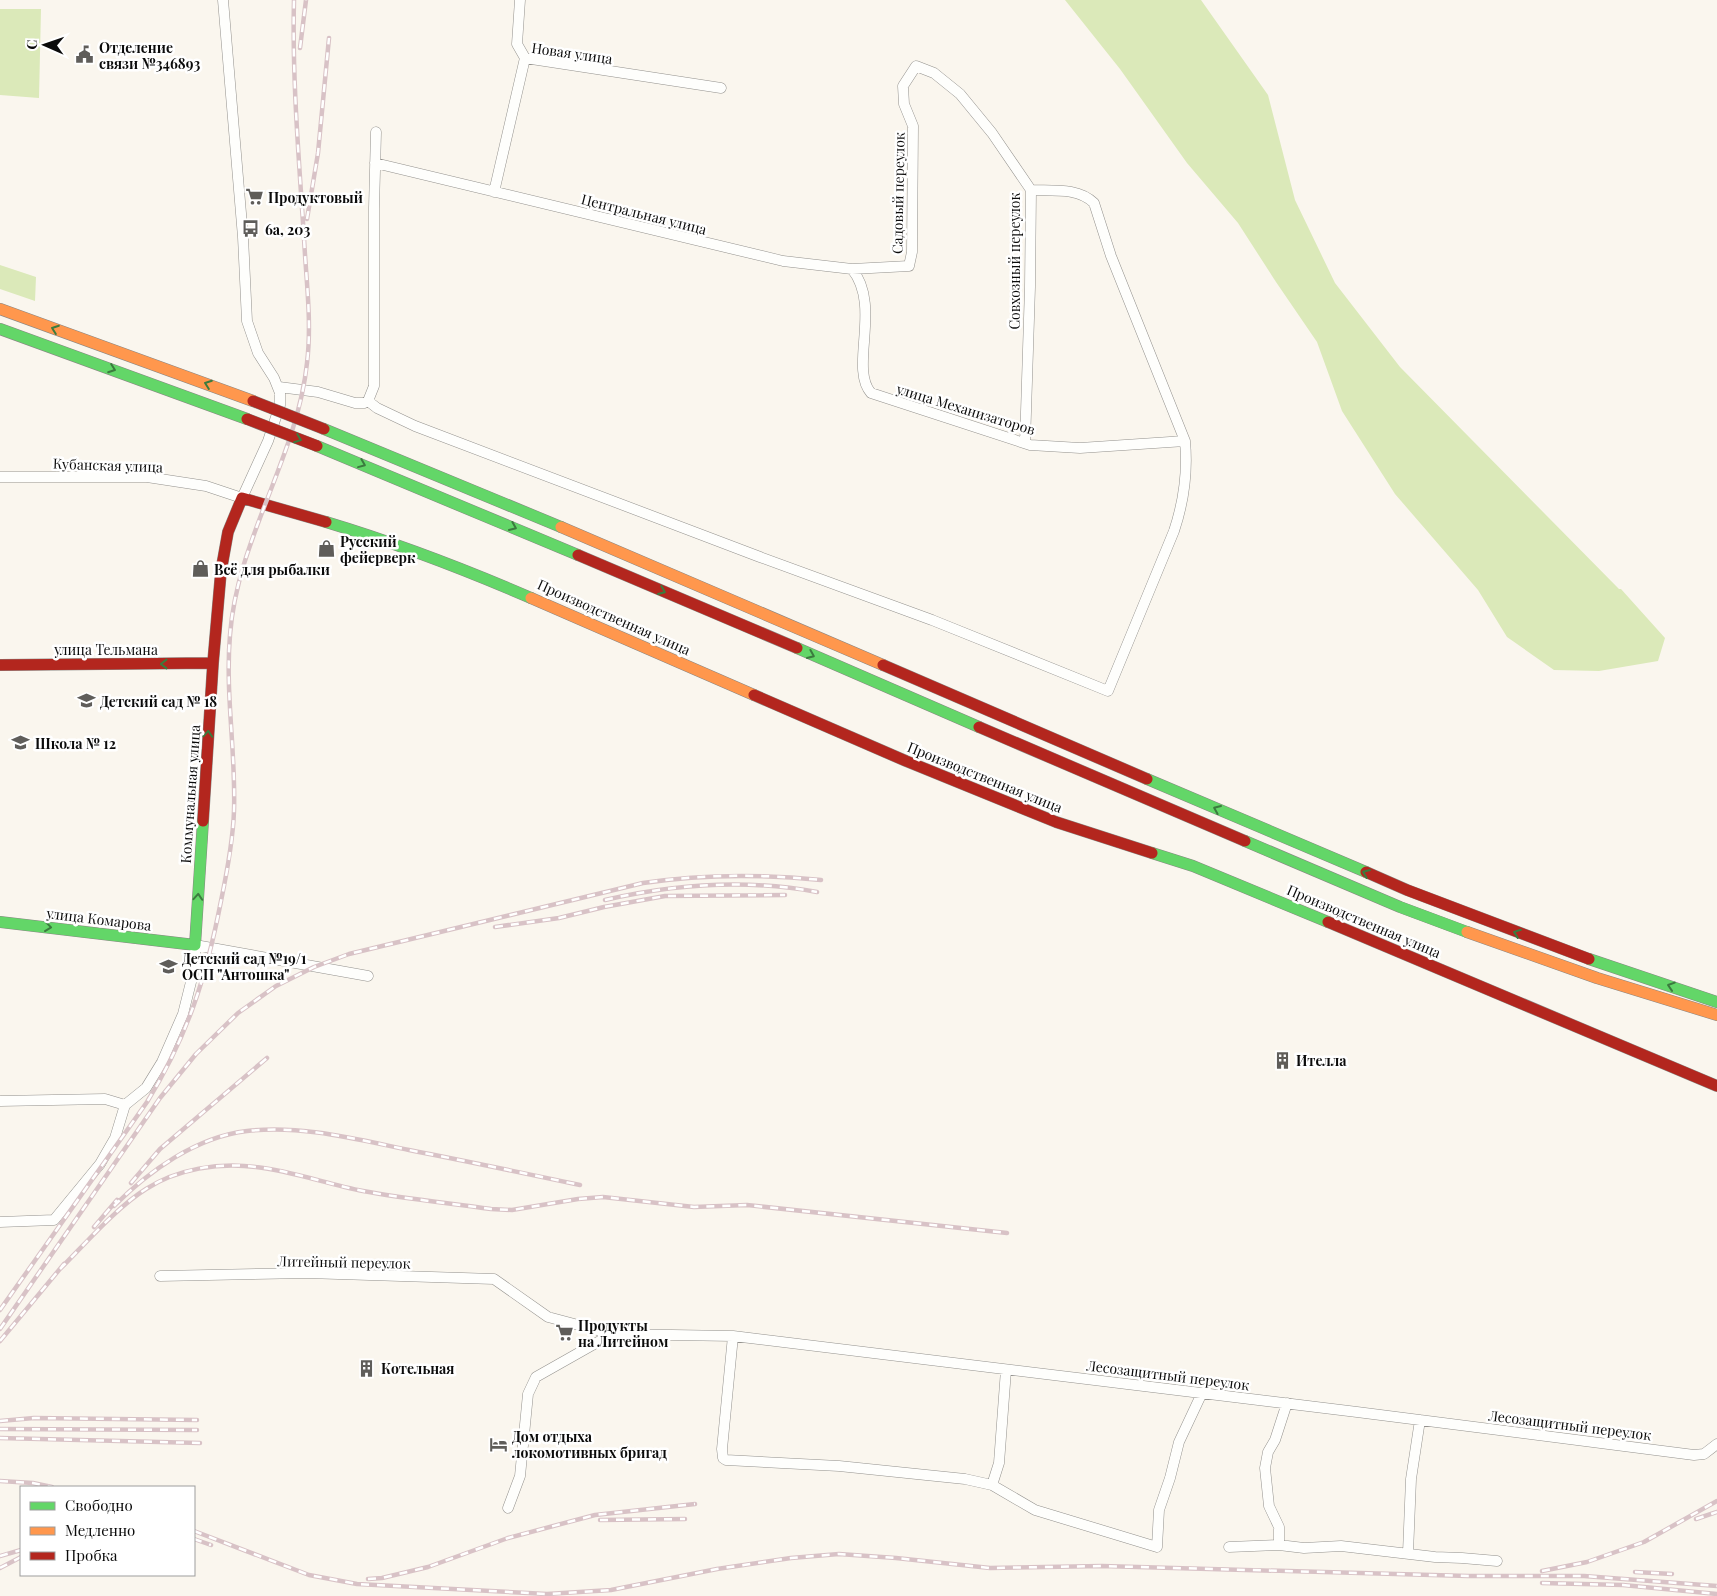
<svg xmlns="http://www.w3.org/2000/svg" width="1717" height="1596" font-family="'Playfair Display',serif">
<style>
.forest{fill:#dbe9b9}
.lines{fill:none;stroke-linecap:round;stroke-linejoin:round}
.street-casing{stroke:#93918d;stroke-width:11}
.fast-casing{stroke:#898784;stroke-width:12}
.slow-casing{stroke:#898784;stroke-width:12}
.jam-casing{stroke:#898784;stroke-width:12}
.street{stroke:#fefefc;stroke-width:10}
.fast{stroke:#63d668;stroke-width:11}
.slow{stroke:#ff974d;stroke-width:11}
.jam{stroke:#b3261e;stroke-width:11}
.rail-casing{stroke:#d8c2c6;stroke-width:4.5}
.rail{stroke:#fff;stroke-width:2.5;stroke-dasharray:8;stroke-linecap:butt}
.jam-bridge-casing{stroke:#807e7a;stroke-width:12;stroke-linecap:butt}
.jam-bridge{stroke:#b3261e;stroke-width:11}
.oneway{stroke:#3b7b3e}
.labels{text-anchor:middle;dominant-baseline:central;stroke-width:5;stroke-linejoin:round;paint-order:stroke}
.poi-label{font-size:14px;font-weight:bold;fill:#0b0b0b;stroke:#fff;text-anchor:start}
.street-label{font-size:14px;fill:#0b0b0b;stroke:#fff}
</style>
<rect width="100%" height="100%" fill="#faf6ee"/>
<path class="forest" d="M1065 0H1201L1268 95 1295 200 1335 283 1400 367 1619 589H1621L1665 638 1658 661 1599 671 1554 670 1507 637 1478 590 1395 494 1342 411 1317 342 1276 282 1238 223 1187 163 1120 69Z
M0 9H41L39 98 0 95Z
M0 265 36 277 35 301 0 289Z"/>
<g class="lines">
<defs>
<path id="street" d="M520 0 517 44 525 58
M525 58 721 88
M375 163 783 261 852 269 909 266 912 252 913 126 904 104 903 86 916 66 934 73 960 94 992 133 1031 190 1030 287 1025 443
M494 192 525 58
M852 269C882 306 849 368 871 393L1030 445 1080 448 1185 441
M279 387 318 392 355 403H364L368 401 377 408 415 426 760 557 932 620 1108 691 1174 531C1184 501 1188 473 1185 441L1111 256 1094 203C1078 187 1052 191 1031 190
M368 401 374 386V208L376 132
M0 477H147L206 486 242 498 268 441 280 405V393L274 378 258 353 247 321 243 237 223 0
M0 1101 105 1099 125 1105
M0 1222 54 1220 100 1164 115 1138 125 1105 146 1088 162 1062 183 1014 196 962 195 945 368 976
M160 1276 307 1273 494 1279 548 1317 612 1334 733 1336 1357 1412 1694 1455 1704 1454 1717 1444
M733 1336 722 1449 723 1458 726 1460 839 1466 965 1479 992 1485 1035 1510 1157 1547 1159 1510 1170 1478 1179 1442 1202 1393
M992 1485 999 1463 1006 1370
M508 1508 520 1476 528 1394 536 1377 612 1334
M1279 1545V1527L1269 1506 1265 1468 1268 1452 1275 1440 1287 1403
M1229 1547 1279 1545 1304 1548 1341 1546 1435 1557 1462 1558 1497 1561
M1408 1553 1411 1479 1420 1420"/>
<path id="fast" d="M0 329 247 419
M324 429 561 527
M317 446 578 555
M326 522C396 543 464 569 531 598
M797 648 979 727
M1147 779 1366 872
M1245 841 1400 907 1467 932
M1152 853 1193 866 1328 922
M0 922 195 945 203 821
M1589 959 1717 1002"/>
<path id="slow" d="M0 309 253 401
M561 527 883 665
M531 598 754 695
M1467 932 1597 978 1717 1015"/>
<path id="jam" d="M578 555 797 648
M0 665 213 663
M883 665 1147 779
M754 695 906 761 1056 822 1152 853
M979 727 1245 841
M203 821 213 663 221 571 228 532 242 498 326 522
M1366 872 1407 890 1589 959
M1328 922 1717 1086"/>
</defs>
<use href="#street" class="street-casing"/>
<use href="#fast" class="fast-casing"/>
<use href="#slow" class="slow-casing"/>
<use href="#jam" class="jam-casing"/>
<use href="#street" class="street"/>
<use href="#fast" class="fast"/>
<use href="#slow" class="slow"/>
<use href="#jam" class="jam"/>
<defs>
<path id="rail" d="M300 48 306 0
M307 219 318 153 329 38
M605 900C674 884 747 879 817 892
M495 927 559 918 604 907 665 896 785 895
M131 1183 160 1149 267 1058
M114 1206C149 1171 196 1137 247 1131 302 1125 355 1139 409 1150 466 1161 523 1173 580 1185
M94 1227 117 1200
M60 1269C85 1244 117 1207 146 1189 177 1169 219 1162 256 1167 292 1171 327 1184 363 1191 406 1199 449 1203 491 1209L512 1210 578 1199 603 1197 694 1207 747 1205 1007 1233
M0 1310 147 1102C188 1035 206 978 221 901 227 872 233 841 234 811 236 752 225 694 230 635 237 539 297 458 307 363 312 322 306 279 304 238 299 159 292 79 294 0
M0 1329 160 1098 196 1054 238 1013 276 986 314 967 349 954 643 883C703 874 761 874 821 880
M0 1341 64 1264
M0 1421 34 1418 197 1420
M0 1429 197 1430
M0 1438 200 1443
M0 1481 33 1483 52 1487
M1696 1519 1717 1512
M600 1520 685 1519
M194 1531 309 1575 357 1584 547 1594 611 1590 717 1569 791 1558 839 1554 896 1558 990 1568 1102 1566 1468 1576H1584L1717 1586
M194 1539 211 1545
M0 1556 21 1550
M0 1568 21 1557
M1542 1571 1587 1562 1644 1542 1717 1501
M1635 1572 1672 1574
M368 1579 382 1578 428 1567 508 1538 595 1515 695 1504
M1542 1583 1623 1585 1717 1594"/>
</defs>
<use href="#rail" class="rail-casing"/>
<use href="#rail" class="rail"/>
<defs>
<path id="jam-bridge" d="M253 401 324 429
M247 419 317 446"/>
</defs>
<use href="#jam-bridge" class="jam-bridge-casing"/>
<use href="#jam-bridge" class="jam-bridge"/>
</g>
<defs><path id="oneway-chevron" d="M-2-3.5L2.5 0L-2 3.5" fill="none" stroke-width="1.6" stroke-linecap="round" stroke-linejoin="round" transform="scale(1.25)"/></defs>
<g class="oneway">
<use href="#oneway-chevron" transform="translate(55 329) rotate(-160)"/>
<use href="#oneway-chevron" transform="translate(112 369) rotate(20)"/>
<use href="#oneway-chevron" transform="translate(208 384) rotate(-160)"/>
<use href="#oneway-chevron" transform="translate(298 439) rotate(21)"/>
<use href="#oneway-chevron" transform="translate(362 464) rotate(22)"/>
<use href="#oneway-chevron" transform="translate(513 527) rotate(23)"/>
<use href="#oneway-chevron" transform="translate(662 591) rotate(23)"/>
<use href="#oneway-chevron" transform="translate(811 655) rotate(23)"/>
<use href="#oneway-chevron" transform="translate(164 664) rotate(180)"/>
<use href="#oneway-chevron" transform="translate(208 734) rotate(-86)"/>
<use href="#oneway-chevron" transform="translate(1217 809) rotate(-157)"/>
<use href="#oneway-chevron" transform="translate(1366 873) rotate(-157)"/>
<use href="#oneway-chevron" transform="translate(198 897) rotate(-86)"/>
<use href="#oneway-chevron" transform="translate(48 927) rotate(7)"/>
<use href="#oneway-chevron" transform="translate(1517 933) rotate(-159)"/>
<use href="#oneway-chevron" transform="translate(1671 986) rotate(-162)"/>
</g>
<defs>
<symbol id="civic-bare" viewBox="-9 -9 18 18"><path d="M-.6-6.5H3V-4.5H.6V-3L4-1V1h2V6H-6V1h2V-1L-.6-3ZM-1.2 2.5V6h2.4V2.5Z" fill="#5f5d5a" stroke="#fff" stroke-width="2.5" paint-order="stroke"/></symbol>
<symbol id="supermarket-bare" viewBox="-9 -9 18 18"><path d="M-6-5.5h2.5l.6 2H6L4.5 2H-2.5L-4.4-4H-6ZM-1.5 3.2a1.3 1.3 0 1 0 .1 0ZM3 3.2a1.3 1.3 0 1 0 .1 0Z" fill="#5f5d5a" stroke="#fff" stroke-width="2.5" paint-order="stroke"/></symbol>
<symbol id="bus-bare" viewBox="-9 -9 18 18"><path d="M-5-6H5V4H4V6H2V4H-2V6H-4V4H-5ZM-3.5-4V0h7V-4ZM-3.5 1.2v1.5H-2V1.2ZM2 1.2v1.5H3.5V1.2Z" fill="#5f5d5a" stroke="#fff" stroke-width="2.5" paint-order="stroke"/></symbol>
<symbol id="shop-bare" viewBox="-9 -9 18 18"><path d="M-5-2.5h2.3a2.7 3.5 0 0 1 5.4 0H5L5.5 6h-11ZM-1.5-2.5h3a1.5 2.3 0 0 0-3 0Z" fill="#5f5d5a" stroke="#fff" stroke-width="2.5" paint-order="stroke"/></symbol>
<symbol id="school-bare" viewBox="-9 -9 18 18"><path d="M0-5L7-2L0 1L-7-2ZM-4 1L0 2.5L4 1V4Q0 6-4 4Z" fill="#5f5d5a" stroke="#fff" stroke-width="2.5" paint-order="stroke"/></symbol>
<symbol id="building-bare" viewBox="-9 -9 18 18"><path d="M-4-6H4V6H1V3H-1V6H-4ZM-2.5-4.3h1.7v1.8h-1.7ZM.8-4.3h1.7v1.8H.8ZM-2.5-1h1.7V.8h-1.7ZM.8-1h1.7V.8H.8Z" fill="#5f5d5a" stroke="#fff" stroke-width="2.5" paint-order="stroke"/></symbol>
<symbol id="hotel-bare" viewBox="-9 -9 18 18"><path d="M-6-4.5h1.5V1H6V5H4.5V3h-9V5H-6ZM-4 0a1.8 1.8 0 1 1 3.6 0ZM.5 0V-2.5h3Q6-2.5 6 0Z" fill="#5f5d5a" stroke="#fff" stroke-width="2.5" paint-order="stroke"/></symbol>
</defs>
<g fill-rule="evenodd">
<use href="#civic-bare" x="72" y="42" width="25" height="25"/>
<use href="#supermarket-bare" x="242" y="184" width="25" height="25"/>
<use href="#bus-bare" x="238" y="216" width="25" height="25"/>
<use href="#shop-bare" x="314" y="536" width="25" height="25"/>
<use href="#shop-bare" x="188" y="556" width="25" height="25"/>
<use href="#school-bare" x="74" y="688" width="25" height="25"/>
<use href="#school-bare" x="8" y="730" width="25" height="25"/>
<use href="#school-bare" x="156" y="954" width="25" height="25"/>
<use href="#building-bare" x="1270" y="1048" width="25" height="25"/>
<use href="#supermarket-bare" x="552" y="1320" width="25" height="25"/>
<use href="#building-bare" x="354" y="1356" width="25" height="25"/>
<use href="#hotel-bare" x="486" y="1432" width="25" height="25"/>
</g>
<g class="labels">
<g class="poi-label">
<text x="99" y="47">Отделение<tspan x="99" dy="16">связи №346893</tspan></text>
<text x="268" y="197">Продуктовый</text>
<text x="265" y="229">6a, 203</text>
<text x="340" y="541">Русский<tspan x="340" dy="16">фейерверк</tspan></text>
<text x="214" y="569">Всё для рыбалки</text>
<text x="100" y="701">Детский сад № 18</text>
<text x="35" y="743">Школа № 12</text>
<text x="182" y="958">Детский сад №19/1<tspan x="182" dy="16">ОСП "Антошка"</tspan></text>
<text x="1296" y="1060">Ителла</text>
<text x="578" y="1325">Продукты<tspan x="578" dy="16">на Литейном</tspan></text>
<text x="381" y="1368">Котельная</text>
<text x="512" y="1436">Дом отдыха<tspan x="512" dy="16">локомотивных бригад</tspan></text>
</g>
<g class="street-label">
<text transform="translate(572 53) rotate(8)">Новая улица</text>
<text transform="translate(898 193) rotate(-89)">Садовый переулок</text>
<text transform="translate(644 214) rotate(14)">Центральная улица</text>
<text transform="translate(1014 261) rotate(-90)">Совхозный переулок</text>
<text transform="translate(966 409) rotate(17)">улица Механизаторов</text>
<text transform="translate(108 465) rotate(2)">Кубанская улица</text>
<text transform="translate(614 617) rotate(24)">Производственная улица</text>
<text x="106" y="649">улица Тельмана</text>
<text transform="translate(985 777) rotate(22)">Производственная улица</text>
<text transform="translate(190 794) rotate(-86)">Коммунальная улица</text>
<text transform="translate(99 919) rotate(7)">улица Комарова</text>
<text transform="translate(1364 921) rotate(23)">Производственная улица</text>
<text transform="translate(344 1262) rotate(1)">Литейный переулок</text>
<text transform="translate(1168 1375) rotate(7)">Лесозащитный переулок</text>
<text transform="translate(1570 1425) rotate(7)">Лесозащитный переулок</text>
</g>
</g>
<rect x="20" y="1486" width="175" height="90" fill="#ffffff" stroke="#9d9d9d"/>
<rect x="30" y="1502" width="25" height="8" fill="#63d668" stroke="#9d9d9d"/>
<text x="65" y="1511" font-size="15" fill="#0b0b0b">Свободно</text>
<rect x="30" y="1527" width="25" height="8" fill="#ff974d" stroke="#9d9d9d"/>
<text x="65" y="1536" font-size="15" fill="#0b0b0b">Медленно</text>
<rect x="30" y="1552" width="25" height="8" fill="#b3261e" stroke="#9d9d9d"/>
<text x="65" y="1561" font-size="15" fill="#0b0b0b">Пробка</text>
<g transform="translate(45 45) rotate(272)" stroke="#ffffff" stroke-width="4" paint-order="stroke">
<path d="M0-4L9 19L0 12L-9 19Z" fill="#0b0b0b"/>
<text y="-8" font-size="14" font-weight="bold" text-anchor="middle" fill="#0b0b0b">С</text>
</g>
</svg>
